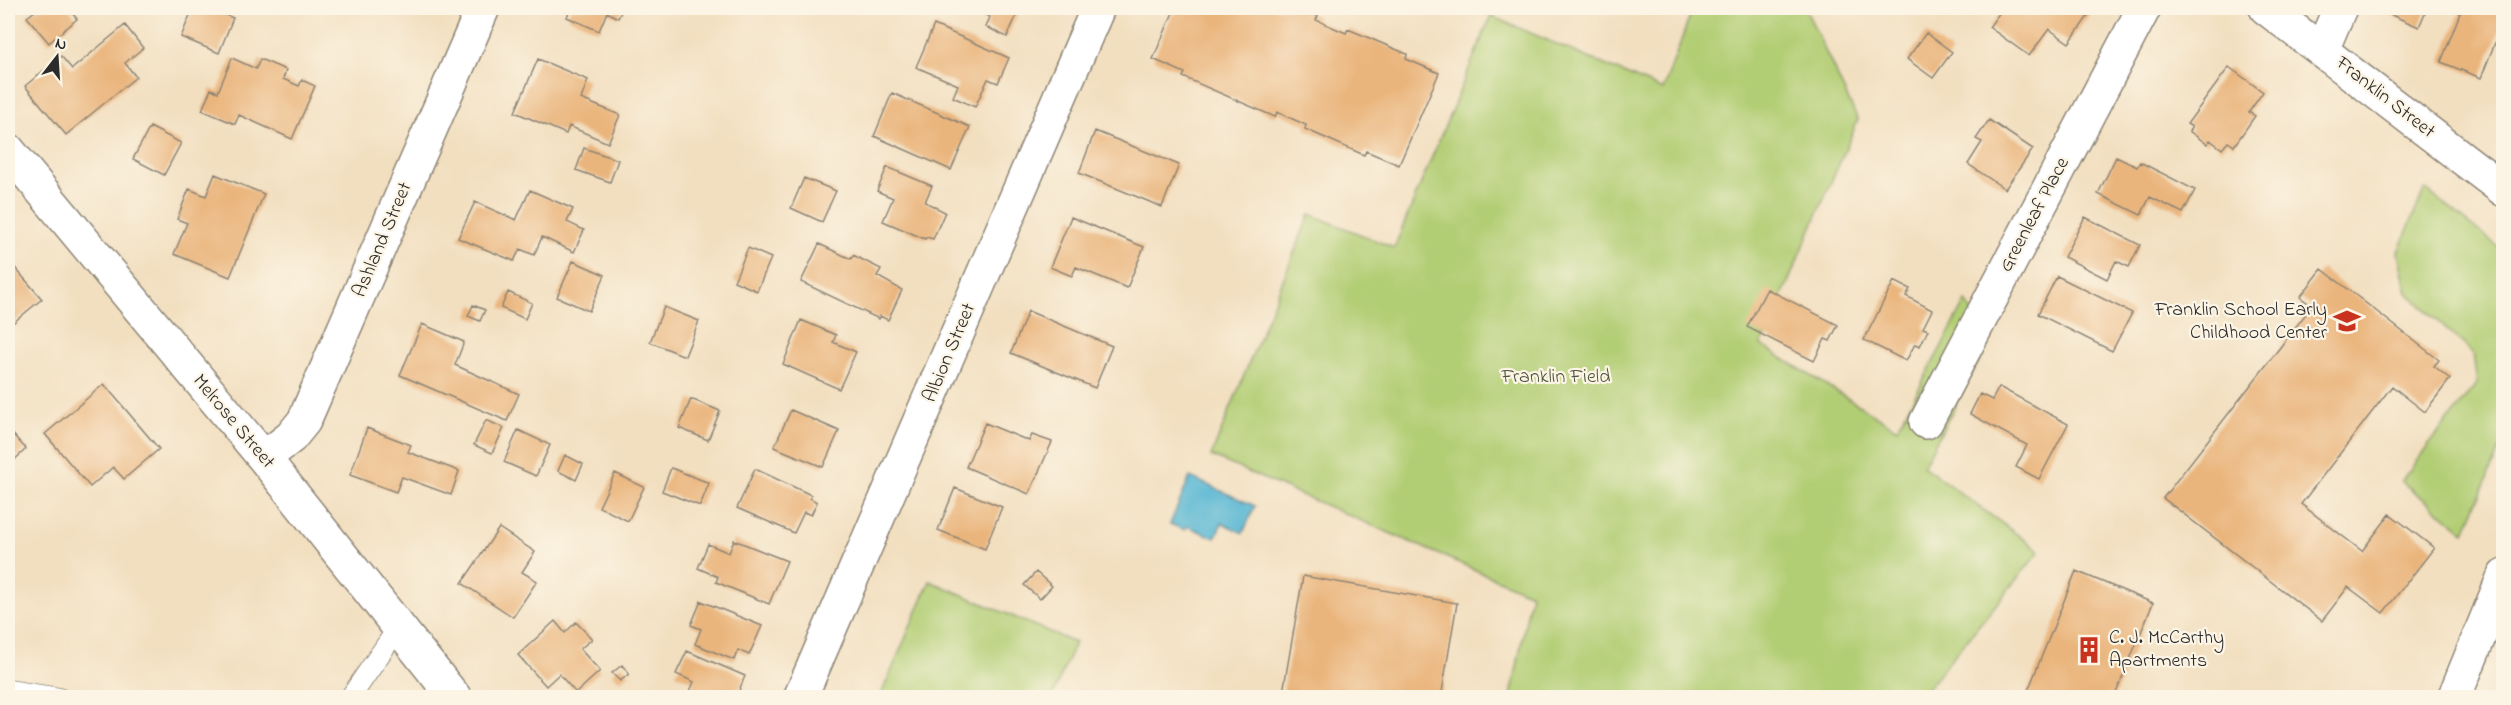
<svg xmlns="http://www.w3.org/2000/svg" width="2511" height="705" font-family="'Indie Flower',sans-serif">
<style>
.green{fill:#b2ce74;stroke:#6e7c50;stroke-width:1.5}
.water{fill:#54b6d3;stroke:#40707f;stroke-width:1.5}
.building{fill:#eab57d}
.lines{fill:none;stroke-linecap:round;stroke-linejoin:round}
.service-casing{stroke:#8e8576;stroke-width:22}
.minor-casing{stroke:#8e8576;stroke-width:36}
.primary-casing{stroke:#8e8576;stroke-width:36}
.service{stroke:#fff;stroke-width:20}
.minor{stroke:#fff;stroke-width:33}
.primary{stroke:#fff;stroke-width:33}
.labels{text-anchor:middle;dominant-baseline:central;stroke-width:4.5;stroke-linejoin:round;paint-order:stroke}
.street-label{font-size:20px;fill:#2b2b2b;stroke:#fcf5e5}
.poi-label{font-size:20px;fill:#2b2b2b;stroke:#fcf5e5;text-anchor:end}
.park-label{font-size:20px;fill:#4d543d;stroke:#fcf5e5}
</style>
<rect width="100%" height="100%" fill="#fcf5e5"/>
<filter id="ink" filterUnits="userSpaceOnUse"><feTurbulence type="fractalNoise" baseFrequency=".0167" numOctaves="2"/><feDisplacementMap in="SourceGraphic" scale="12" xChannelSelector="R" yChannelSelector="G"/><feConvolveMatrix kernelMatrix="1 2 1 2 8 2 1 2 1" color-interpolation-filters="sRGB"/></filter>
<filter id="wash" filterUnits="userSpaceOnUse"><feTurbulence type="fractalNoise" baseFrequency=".008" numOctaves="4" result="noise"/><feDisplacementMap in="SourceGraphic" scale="24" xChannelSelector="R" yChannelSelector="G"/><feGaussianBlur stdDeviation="1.35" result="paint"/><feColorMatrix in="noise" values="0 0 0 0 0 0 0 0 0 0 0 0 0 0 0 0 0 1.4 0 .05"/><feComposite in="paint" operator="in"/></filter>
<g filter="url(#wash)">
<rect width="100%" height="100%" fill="#f2dfc0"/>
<path class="green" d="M1693 8H1805L1858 120 1761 345 1897 429 1966 301 1988 344 1923 466 2040 551 1920 697H1511L1531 594 1211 456 1310 214 1394 248 1491 16 1663 90Z
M2425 189 2503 250V440L2465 532 2401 481 2477 383 2473 353 2407 292 2398 252Z
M930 581 1075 643 1052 697H880Z"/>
<path class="water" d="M1190 477 1255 506 1243 533 1222 523 1215 538 1187 526 1185 530 1170 524Z"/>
<g id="blocks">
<path class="building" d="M39 8H68L77 19 49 43 27 17Z
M193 8H207L233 18 219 53 181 37Z
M571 8H623L618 18 607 12 599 31 567 17Z
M969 8H1020L1007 37 986 27 990 17Z
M1175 8H1299L1318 16 1316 20 1346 33 1348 29 1407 54 1406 59 1439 73 1399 165 1366 151 1364 155 1305 129 1306 125 1277 112 1275 117 1183 77 1185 73 1153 59Z
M2003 8H2094L2069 43 2049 29 2029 56 1989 27Z
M2375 8H2427L2419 27Z
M2462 8H2504V20L2481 78 2441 62Z
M125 25 143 48 125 63 136 77 66 135 25 86 61 56 72 69Z
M934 25 1009 58 998 83 988 79 975 107 953 97 958 85 916 67Z
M1926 33 1952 52 1933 78 1907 59Z
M232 58 256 69 260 59 286 70 283 79 299 86 302 80 315 86 292 139 239 115 235 124 202 110 211 89 218 92Z
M538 59 588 80 581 99 620 115 608 143 569 126 566 134 515 112Z
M2229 67 2263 92 2249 112 2255 116 2234 146 2228 142 2222 149 2210 140 2207 144 2189 131 2192 127 2187 124Z
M892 93 970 127 951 170 874 136Z
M1989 120 2033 149 2005 189 1968 164 1982 142 1976 139Z
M150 127 181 143 164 175 133 159Z
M1095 131 1179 165 1162 207 1079 173Z
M584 148 618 160 610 182 576 170Z
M2116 157 2137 167 2140 162 2195 190 2183 213 2150 197 2141 215 2098 194Z
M887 167 932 186 925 202 945 212 933 239 927 237 925 239 883 221 893 198 877 191Z
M215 174 264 194 230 277 174 254 187 223 177 219 189 189 206 196Z
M804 178 836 191 822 222 791 208Z
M530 190 573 209 567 222 584 230 574 252 542 237 534 255 520 249 514 261 458 238 475 202 516 220Z
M1071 217 1144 247 1127 288 1076 267 1072 276 1050 267Z
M2085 217 2140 245 2129 267 2116 261 2107 279 2064 257Z
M819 244 851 259 853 255 881 269 877 276 902 290 888 320 880 316 879 319 801 282Z
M748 248 771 258 757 291 734 281Z
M573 261 605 275 589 311 557 297Z
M10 262 42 299 8 327V264Z
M2322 269 2439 360 2434 366 2450 379 2425 412 2392 386 2301 504 2362 551 2390 514 2434 548 2383 613 2348 587 2322 621 2163 498 2312 306 2300 297Z
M2057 276 2132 313 2112 351 2038 314Z
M1894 281 1910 289 1906 296 1932 310 1923 328 1928 330 1920 346 1915 344 1906 361 1864 340Z
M1767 289 1838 325 1830 341 1825 339 1814 361 1747 327Z
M508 292 532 303 525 319 501 308Z
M473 305 485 310 480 321 468 316Z
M664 307 699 321 685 356 650 342Z
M1028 311 1112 346 1095 388 1011 353Z
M801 320 836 335 833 342 856 352 839 389 783 364Z
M422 324 464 342 455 365 519 394 507 421 400 375Z
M104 384 159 449 124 479 113 467 90 487 45 434Z
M1999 387 2068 424 2039 479 2016 467 2027 445 1970 414 1980 394 1992 400Z
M691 399 720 411 708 440 679 428Z
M791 410 839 431 823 467 774 447Z
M486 420 504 428 492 453 474 445Z
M985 423 1029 441 1032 435 1052 442 1029 494 966 467Z
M367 428 411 445 408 452 459 471 451 495 402 477 396 492 350 475Z
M8 429 26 449 8 466Z
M518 430 550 445 536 476 504 462Z
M565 455 583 464 576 480 558 471Z
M671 468 709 483 700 506 662 491Z
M755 469 811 495 810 498 817 502 811 515 804 512 794 533 737 508Z
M615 473 644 487 628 521 599 507Z
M955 488 1002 507 985 549 938 530Z
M499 528 535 552 522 572 537 581 513 617 462 583Z
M734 540 787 561 769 604 716 582 718 577 698 568 708 544 729 553Z
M2076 571 2153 603 2114 698H2025Z
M1036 572 1052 586 1040 599 1024 585Z
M1303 576 1457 603 1441 698H1282Z
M701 601 762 626 749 655 738 650 734 660 695 644 701 629 691 625Z
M555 621 565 633 576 622 592 639 580 649 600 671 576 693 559 674 546 686 518 655Z
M687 651 745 676 738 693 741 694 739 698H687L694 682 676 674Z
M622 665 629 674 620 681 612 673Z"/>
</g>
</g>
<g filter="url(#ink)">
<use href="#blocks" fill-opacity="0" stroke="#8e8576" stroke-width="1.5"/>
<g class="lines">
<defs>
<path id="service" d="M8 690 59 698
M350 698 398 628"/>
<path id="minor" d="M2322 50 2340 8
M8 150 264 458 455 698
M1926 422 2144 8
M264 458 291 437 304 421 483 8
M800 698 1098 8"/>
<path id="primary" d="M2266 8 2504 190
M2454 698 2504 576"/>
</defs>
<use href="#service" class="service-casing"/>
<use href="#minor" class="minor-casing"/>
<use href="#primary" class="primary-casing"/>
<use href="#service" class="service"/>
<use href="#minor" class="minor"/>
<use href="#primary" class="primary"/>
</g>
</g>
<defs>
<symbol id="school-bare" viewBox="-9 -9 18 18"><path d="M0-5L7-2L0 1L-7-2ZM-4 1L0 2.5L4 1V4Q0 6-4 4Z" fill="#c8321e" stroke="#fcf5e5" stroke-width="2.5" paint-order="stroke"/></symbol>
<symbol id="building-bare" viewBox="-9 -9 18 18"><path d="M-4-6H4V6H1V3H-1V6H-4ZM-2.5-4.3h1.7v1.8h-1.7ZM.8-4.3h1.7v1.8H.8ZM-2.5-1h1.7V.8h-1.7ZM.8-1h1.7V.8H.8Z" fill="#c8321e" stroke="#fcf5e5" stroke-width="2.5" paint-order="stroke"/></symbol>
</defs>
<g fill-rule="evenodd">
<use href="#school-bare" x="2328" y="302" width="38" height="38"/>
<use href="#building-bare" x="2070" y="631" width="38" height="38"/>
</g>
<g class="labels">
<g class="street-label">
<text transform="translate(2385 98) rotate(38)">Franklin Street</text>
<text transform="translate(2035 215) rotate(-62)">Greenleaf Place</text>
<text transform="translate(383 240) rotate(-67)">Ashland Street</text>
<text transform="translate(950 353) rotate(-67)">Albion Street</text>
<text transform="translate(233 422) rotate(50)">Melrose Street</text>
</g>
<g class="poi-label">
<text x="2327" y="310">Franklin School Early<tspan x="2327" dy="23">Childhood Center</tspan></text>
<text x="2109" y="638" text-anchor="start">C. J. McCarthy<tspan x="2109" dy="23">Apartments</tspan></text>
</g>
<g class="park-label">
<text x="1556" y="377">Franklin Field</text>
</g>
</g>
<rect width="2511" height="705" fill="none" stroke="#fcf5e5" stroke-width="30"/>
<g transform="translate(57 57) rotate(17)" stroke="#fcf5e5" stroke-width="4.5" paint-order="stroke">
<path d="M0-4.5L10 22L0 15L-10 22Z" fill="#2b2b2b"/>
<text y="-9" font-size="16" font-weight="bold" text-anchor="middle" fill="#2b2b2b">N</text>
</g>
</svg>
